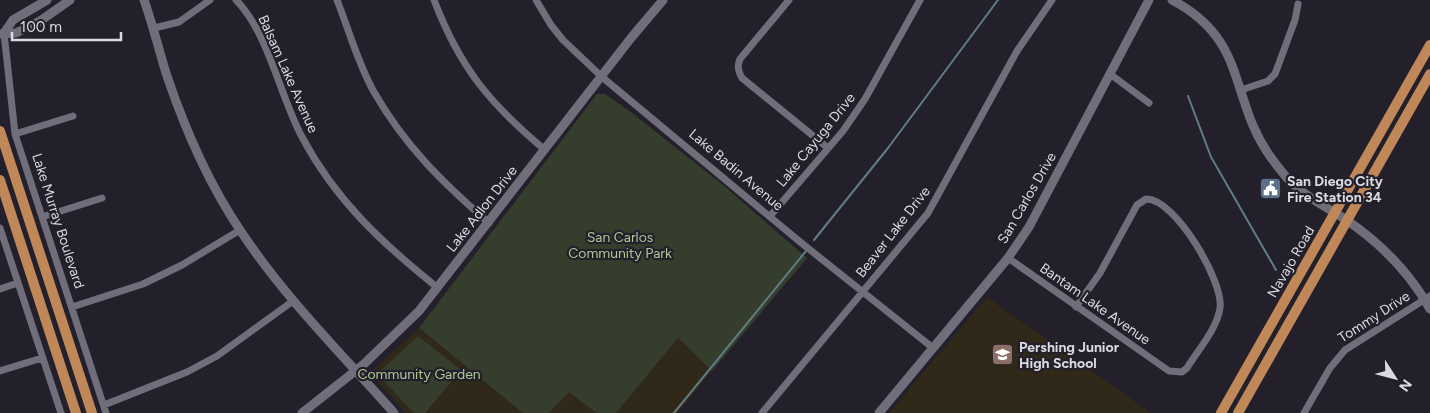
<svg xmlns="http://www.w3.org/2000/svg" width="1430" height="413" font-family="Figtree,sans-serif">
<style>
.commercial{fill:#302818}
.green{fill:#353e2d}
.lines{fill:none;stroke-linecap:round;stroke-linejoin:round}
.stream{stroke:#607c86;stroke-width:2}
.street{stroke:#706e7a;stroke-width:7}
.secondary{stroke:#706e7a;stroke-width:9}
.primary{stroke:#c08758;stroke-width:10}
.labels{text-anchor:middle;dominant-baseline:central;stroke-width:4.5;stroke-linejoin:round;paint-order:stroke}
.street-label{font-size:14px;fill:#dbdae1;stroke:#23202b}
.poi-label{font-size:14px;font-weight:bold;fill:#dbdae1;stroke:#23202b;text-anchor:start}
.park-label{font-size:14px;fill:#adc994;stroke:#23202b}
</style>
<rect width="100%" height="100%" fill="#23202b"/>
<path class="commercial" d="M987 297 1151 413H889Z
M419 328 523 413H406L369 373Z
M678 338 712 371 678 413H616Z
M569 391 596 413H549Z"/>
<path class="green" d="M597 94H605L632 113 723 185 807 258 712 371 678 338 616 413H596L569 392 549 413H523L419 328Z
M418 336 461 370 425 413H414L377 374Z"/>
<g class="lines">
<path class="stream" d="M1188 96 1211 157 1276 270
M814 240 888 148 998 0
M674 413 806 251"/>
<path class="street" d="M236 0C268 32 280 96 302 137 336 201 383 244 438 288
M337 0C349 30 358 64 374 92 405 146 442 182 489 223
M434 0C460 68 490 104 545 150
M536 0 551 25 563 40 602 77 799 241 933 348
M789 0 740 59C737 66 738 71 742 78L828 148
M154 28 179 22 210 0
M4 33 15 134 106 413
M1110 74 1149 103
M1241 90 1268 81 1275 74 1295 20 1298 4
M15 134 73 116
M771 215 843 131 865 99 920 0
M42 217 102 198
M0 228 61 413
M1008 258 1169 371 1182 372 1187 368C1198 350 1217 329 1220 308 1224 282 1175 198 1146 199L1137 205 1100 273 1076 307
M0 289 18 283
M72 307 143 284 182 265 240 230
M0 371 42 358
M104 405 187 372 217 356 293 301
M762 413 928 213 1017 51 1052 0
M1304 413 1330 368 1345 350 1430 296"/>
<path class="secondary" d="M144 0C153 25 159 51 167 76 185 129 209 184 240 230 284 297 341 353 394 413
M1172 0C1250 41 1228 100 1272 159 1280 169 1289 183 1300 190 1315 202 1332 210 1348 221 1381 244 1410 273 1430 309
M4 33 13 20 47 0
M0 34 16 33 40 21 70 0
M302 413 364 364 419 311 631 38 663 0
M879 413 1008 258 1029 227 1149 0"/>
<path class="primary" d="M0 131 92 413
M0 180 76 413
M1221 413 1430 45
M1238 413 1430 74"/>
</g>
<defs>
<symbol id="civic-square" viewBox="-11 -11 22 22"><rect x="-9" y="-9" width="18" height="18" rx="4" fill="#5c6f8a" stroke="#23202b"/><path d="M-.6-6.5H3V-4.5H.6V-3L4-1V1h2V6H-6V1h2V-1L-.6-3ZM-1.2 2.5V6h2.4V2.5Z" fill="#fff"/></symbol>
<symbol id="school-square" viewBox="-11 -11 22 22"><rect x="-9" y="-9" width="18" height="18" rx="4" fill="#8d6e63" stroke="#23202b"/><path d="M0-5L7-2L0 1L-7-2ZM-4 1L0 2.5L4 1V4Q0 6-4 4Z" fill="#fff"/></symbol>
</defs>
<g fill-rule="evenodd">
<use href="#civic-square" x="1258" y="176" width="25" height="25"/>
<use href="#school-square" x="990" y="342" width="25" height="25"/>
</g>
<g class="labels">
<g class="street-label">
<text transform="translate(288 74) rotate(66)">Balsam Lake Avenue</text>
<text transform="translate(816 140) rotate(-51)">Lake Cayuga Drive</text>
<text transform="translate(736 170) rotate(40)">Lake Badin Avenue</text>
<text transform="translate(1027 198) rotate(-60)">San Carlos Drive</text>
<text transform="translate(482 209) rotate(-52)">Lake Adlon Drive</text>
<text transform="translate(58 221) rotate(72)">Lake Murray Boulevard</text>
<text transform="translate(893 232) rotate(-52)">Beaver Lake Drive</text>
<text transform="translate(1291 262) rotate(-60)">Navajo Road</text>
<text transform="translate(1095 304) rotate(35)">Bantam Lake Avenue</text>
<text transform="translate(1374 317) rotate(-33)">Tommy Drive</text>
</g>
<g class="poi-label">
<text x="1287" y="181">San Diego City<tspan x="1287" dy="16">Fire Station 34</tspan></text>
<text x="1019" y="347">Pershing Junior<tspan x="1019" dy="16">High School</tspan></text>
</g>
<g class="park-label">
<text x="620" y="237">San Carlos<tspan x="620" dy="16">Community Park</tspan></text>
<text x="419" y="374">Community Garden</text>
</g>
</g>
<g transform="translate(1395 378) rotate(126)" stroke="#23202b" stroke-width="4" paint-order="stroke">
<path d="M0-4L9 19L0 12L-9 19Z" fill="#dbdae1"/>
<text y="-8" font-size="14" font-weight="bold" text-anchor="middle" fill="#dbdae1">N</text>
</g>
<path d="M12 32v8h109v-8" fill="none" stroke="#dbdae1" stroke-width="2.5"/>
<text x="20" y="32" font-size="15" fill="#dbdae1" stroke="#23202b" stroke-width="4" paint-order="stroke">100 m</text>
</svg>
